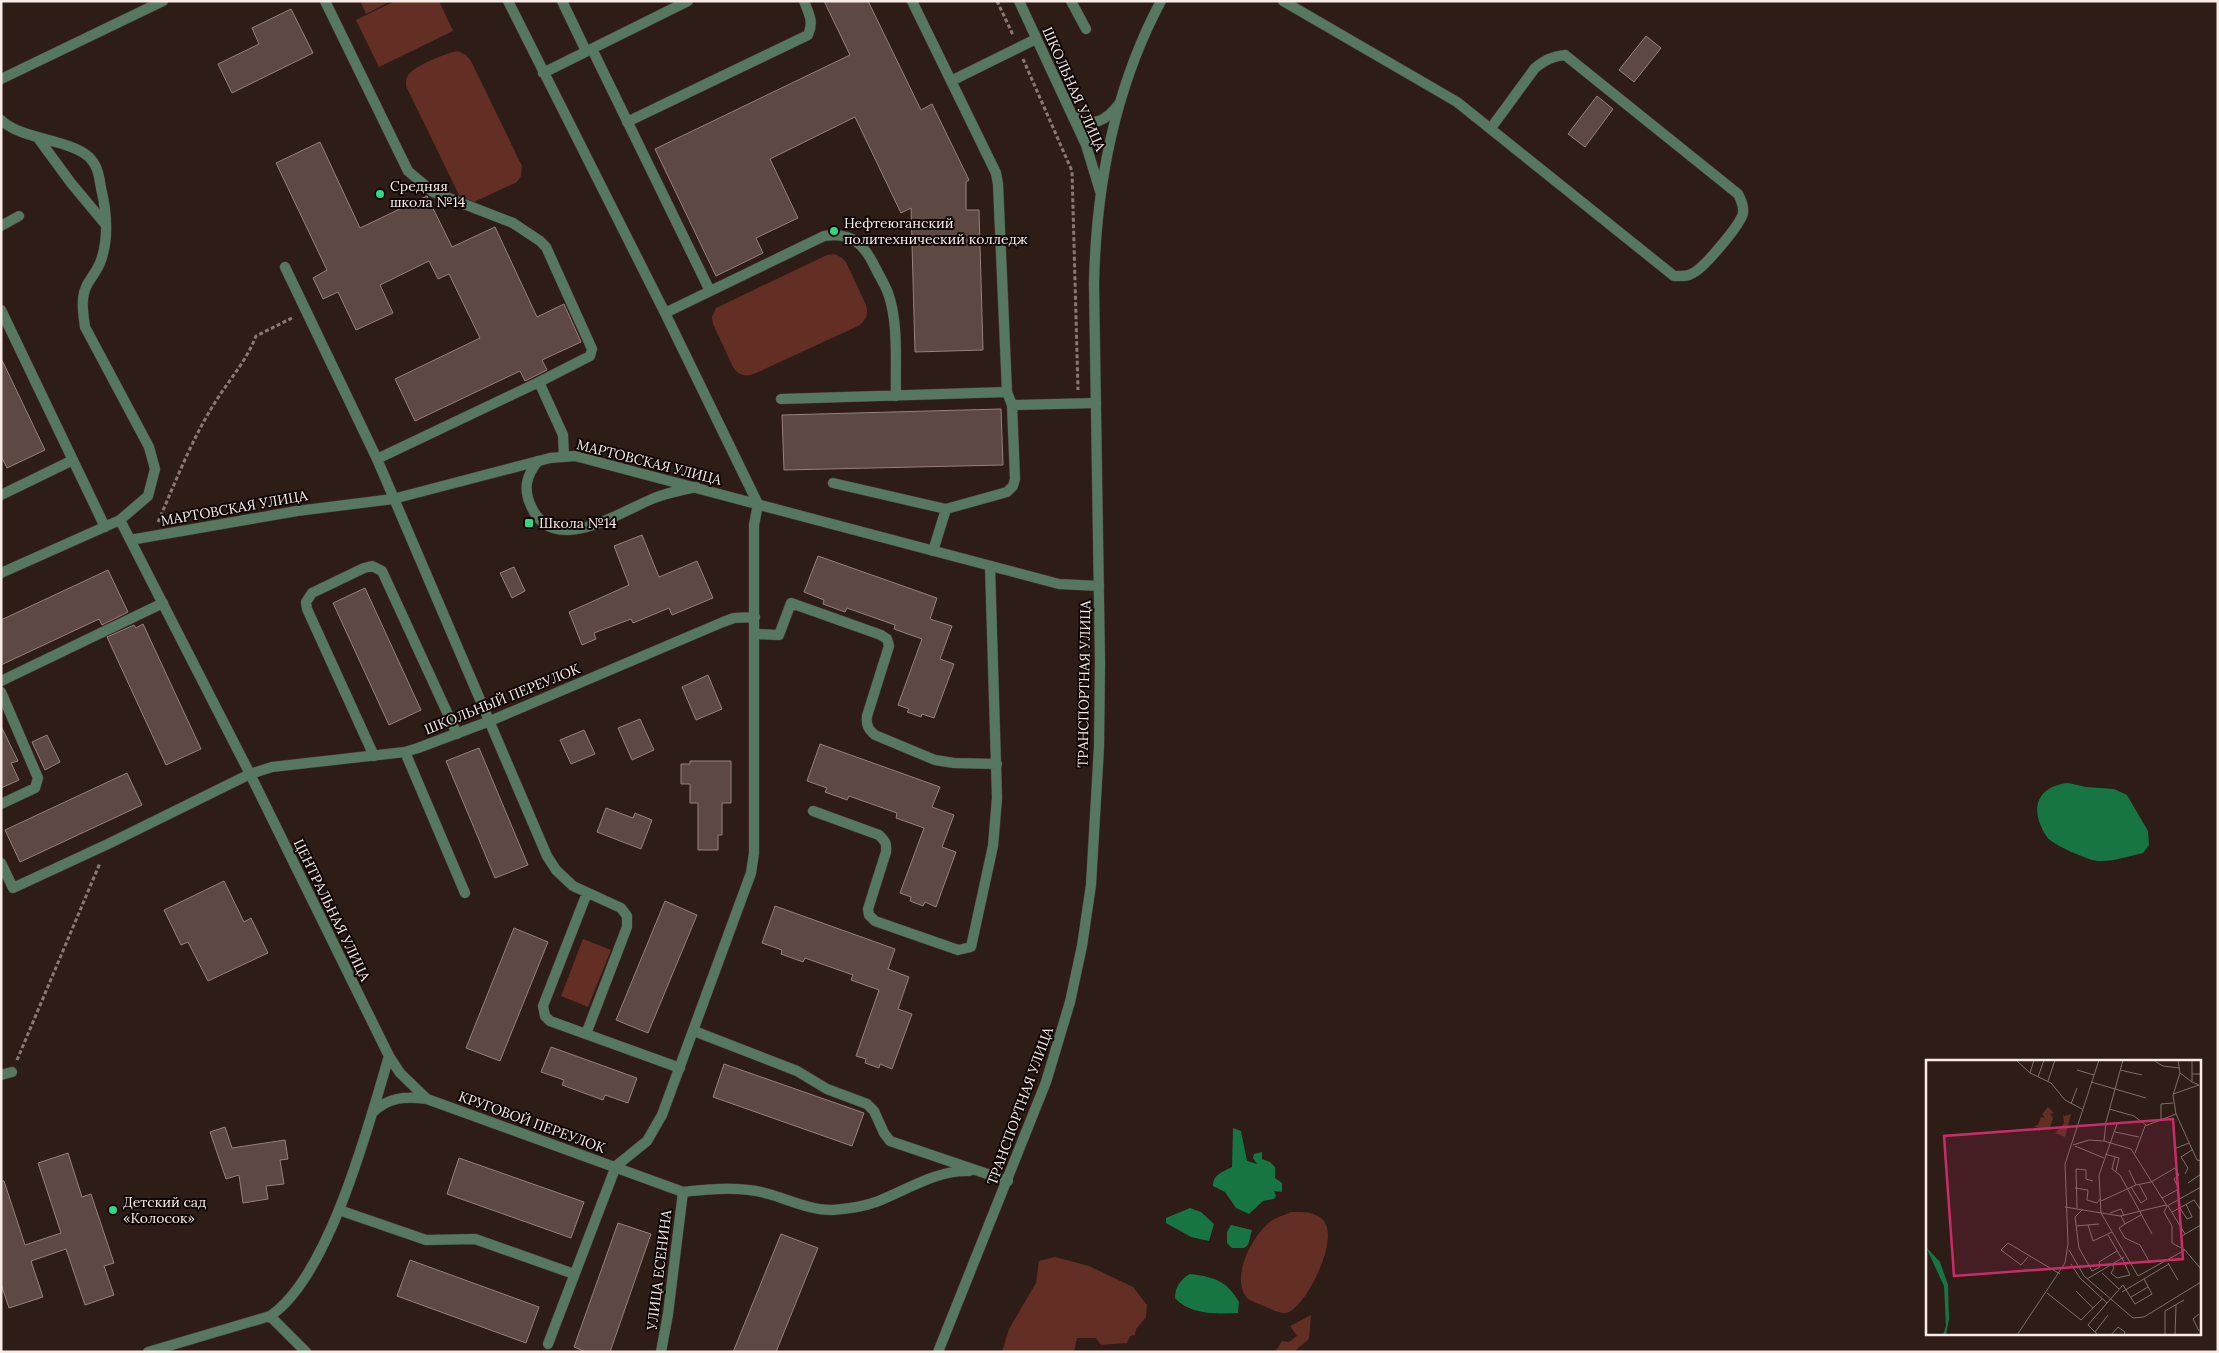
<svg xmlns="http://www.w3.org/2000/svg" width="2219" height="1353" font-family="Lora,serif">
<style>
.green{fill:#632e23}
.water{fill:#177443}
.building{fill:#5e4843;stroke:#98807b}
.lines{fill:none;stroke-linecap:round;stroke-linejoin:round}
.service-casing{stroke:#4a3934;stroke-width:11}
.minor-casing{stroke:#4a3934;stroke-width:11}
.tertiary-casing{stroke:#4a3934;stroke-width:11}
.path{stroke:#897975;stroke-width:3;stroke-dasharray:4 2.5;stroke-linecap:butt}
.service{stroke:#567760;stroke-width:10}
.minor{stroke:#567760;stroke-width:10}
.tertiary{stroke:#567760;stroke-width:10}
.poi-dot{fill:#32d882;stroke:#100807;stroke-width:2}
.labels{text-anchor:middle;dominant-baseline:central;stroke-width:4;stroke-linejoin:round;paint-order:stroke}
.street-label{font-size:14px;fill:#f9ebe8;stroke:#100807}
.poi-label{font-size:14px;fill:#f9ebe8;stroke:#100807;text-anchor:start}
.inset-road{fill:none;stroke:#7f6f6b;stroke-width:1}
.view{fill:#c82d69;fill-opacity:0.15;stroke:#c82d69;stroke-width:2.5}
.inset-edge{fill:none;stroke:#f9ebe8;stroke-width:2.5}
</style>
<rect width="100%" height="100%" fill="#2e1c17"/>
<path class="green" d="M360 1H391L366 14Z
M395 1H439L453 31 379 67 356 20Z
M458 51 466 55 471 61 522 166 521 176 517 182 474 202 459 195 406 86C406 81 406 76 411 72 418 65 448 52 458 51Z
M834 254 841 257 846 262 866 305C869 314 866 321 858 326L754 374C745 377 738 375 733 367L713 324 712 317 716 308 827 255Z
M583 939 611 950 588 1007 561 996Z
M1291 1212C1303 1212 1314 1211 1323 1220 1340 1237 1309 1300 1291 1311 1283 1316 1273 1310 1266 1307 1260 1304 1252 1302 1248 1299 1229 1279 1252 1236 1270 1222 1276 1217 1285 1215 1291 1212Z
M1055 1257 1089 1266 1133 1287 1147 1305 1146 1317 1136 1329 1135 1335 1130 1336 1127 1343 1101 1345 1096 1338H1077L1074 1352H1002L1009 1329 1036 1283 1039 1261Z
M1311 1315 1309 1339 1295 1351 1275 1352 1282 1341 1289 1342 1297 1336 1290 1326Z"/>
<path class="water" d="M2068 783 2086 787 2114 789 2127 795 2148 831 2149 845 2143 853C2129 856 2113 862 2098 861 2090 861 2051 844 2047 837 2030 812 2034 787 2068 783Z
M1233 1128 1241 1131 1247 1161 1257 1164 1253 1158 1254 1154 1262 1152V1159L1270 1162 1275 1167V1178L1282 1183V1192L1274 1191 1276 1196 1274 1199 1263 1201 1249 1214 1236 1208 1225 1192 1213 1186C1213 1174 1223 1172 1232 1167Z
M1190 1208 1201 1212 1214 1224 1209 1241 1191 1237 1166 1223V1218Z
M1231 1225 1252 1230 1248 1245 1244 1248H1232L1227 1243V1232Z
M1190 1274C1214 1277 1226 1280 1239 1302L1238 1313C1217 1314 1190 1315 1175 1298 1175 1287 1181 1279 1190 1274Z"/>
<path class="building" d="M824 1H868L921 110 932 104 969 180 966 182V210H979L983 350 915 352 911 208 901 213 855 117 770 159 798 218 756 238 763 253 716 276 655 149 850 55Z
M291 9 313 53 232 93 218 64 259 44 252 28Z
M1646 36 1661 48 1634 82 1619 70Z
M1597 96 1613 109 1585 147 1568 134Z
M320 142 360 228 427 196 452 247 495 227 537 317 564 304 581 342 542 360 547 370 525 381 520 371 415 421 395 379 480 338 449 274 438 279 429 261 380 285 393 313 356 330 338 292 323 299 313 278 327 270 276 163Z
M1 358 45 450 7 468 1 456Z
M1001 409 1003 465 784 470 782 415Z
M642 535 659 577 697 561 713 598 672 615 669 608 633 623 631 619 594 633 596 639 582 645 569 612 629 585 614 546Z
M818 556 937 598 930 619 952 626 940 659 954 664 934 718 922 714 921 717 907 712 909 709 898 705 922 639 894 629 895 625 847 608 845 612 823 604 824 600 804 592Z
M514 567 525 591 512 598 500 573Z
M108 570 128 612 102 625 99 619 1 665V620Z
M365 588 421 710 389 725 333 603Z
M143 624 201 749 166 765 107 637 134 625 136 628Z
M708 675 722 709 696 720 682 687Z
M640 719 654 750 632 760 618 728Z
M1 726 18 761 11 763 19 780 1 788Z
M584 730 595 754 571 764 560 740Z
M47 735 60 762 45 770 32 742Z
M820 744 940 787 932 807 954 815 942 847 956 852 936 907 925 902 923 906 910 901 911 897 900 893 924 828 896 818 897 813 849 796 847 800 825 792 827 788 807 781Z
M479 748 528 865 495 878 446 761Z
M690 761H731V803H722V835H718V850H698V803H690V784H681V764H690Z
M127 773 142 805 20 862 5 830Z
M606 808 633 818 635 813 652 820 641 849 597 832Z
M224 881 244 922 251 918 268 953 208 981 188 942 181 945 164 910Z
M665 901 697 915 648 1033 616 1020Z
M775 906 895 949 888 969 909 977 898 1009 912 1014 892 1069 880 1064 879 1068 865 1063 866 1059 856 1056 879 990 851 980 853 975 805 958 803 962 781 954 782 950 762 943Z
M514 928 548 942 500 1061 466 1048Z
M551 1047 637 1078 628 1103 605 1095 603 1100 562 1085 564 1080 541 1072Z
M724 1064 864 1113 852 1146 713 1097Z
M225 1127 232 1148 285 1140 288 1159 280 1160 284 1184 266 1186 268 1199 243 1203 239 1175 226 1179 210 1132Z
M68 1153 82 1197 91 1194 114 1263 104 1266 114 1295 85 1305 66 1249 31 1261 43 1297 9 1308 1 1284V1181H4L25 1245 61 1233 38 1163Z
M459 1158 584 1202 571 1238 447 1194Z
M618 1223 651 1234 610 1352H586L574 1347Z
M781 1234 818 1248 776 1352H733Z
M410 1260 539 1307 526 1343 397 1296Z"/>
<g class="lines">
<defs>
<path id="service" d="M325 1 408 171 433 192 513 223 540 241 546 247 592 349 590 356 539 382
M508 1 665 313 758 504
M562 1 586 51
M912 1 996 173 998 184 1007 392 1012 405 1015 479 1013 486 1007 492 946 509 933 551
M1071 1 1086 29
M1283 1 1457 102 1674 276C1681 276 1687 277 1693 273 1704 268 1741 224 1743 213 1744 206 1741 200 1738 194L1565 55C1553 56 1545 60 1535 68L1491 128
M592 49 710 291
M543 73 688 1
M1 79 163 1
M951 81 1036 39
M1 120C22 140 69 139 89 157 98 166 99 176 101 188 107 213 109 240 100 263 97 270 92 277 88 283 80 297 83 312 85 327L149 447 155 469 148 496 120 520
M627 122 808 35C814 22 809 14 804 1
M38 138 71 183 106 225
M1 226 19 216
M285 267 377 459 547 856 556 870 573 886 621 908 627 916V927L586 1034
M1 310 105 527
M665 313 824 236C853 232 864 244 876 269 880 277 885 285 888 293 899 324 895 363 896 396
M781 399 1007 392
M1012 405 1096 403
M377 459 539 382 563 435 564 456
M538 461C526 476 523 489 531 506 553 557 618 513 652 499 666 493 681 490 696 487
M833 483 946 509
M1 495 73 460
M755 634 779 635 791 603 881 635 887 639 889 646 867 716C866 725 868 729 875 735L935 760 954 763 997 764
M1 681 163 603
M1 692 38 778 35 788 1 804
M405 752 465 893
M374 756 307 609 306 602 312 593 364 568 372 566 382 571 457 734
M813 811 879 835C885 841 887 843 886 852L868 909 869 915 875 921 958 950 971 947 993 846 997 798 990 566
M1 863 13 888 108 844 250 774
M587 893 543 1006 545 1016 550 1021 680 1068
M694 1031 797 1071 827 1089 867 1104 874 1111 884 1133 890 1141 1008 1181
M1 1075 12 1072
M683 1192C712 1189 740 1186 769 1194 789 1200 810 1210 832 1210 847 1209 862 1207 876 1202 907 1190 936 1170 969 1171
M339 1210 426 1240 475 1239 574 1274
M548 1344 616 1166"/>
<path id="minor" d="M1019 1 1086 145 1100 191
M1073 115C1093 128 1105 122 1119 104
M130 540 297 511 393 499 550 458 575 456 1059 584 1099 586
M1 573 120 520 250 774 389 1056 400 1073 427 1099 683 1192 668 1314 661 1352
M250 774 272 767 405 752 418 748 490 721 723 622 734 618 755 617
M372 1113C388 1097 406 1096 427 1099
M616 1166 647 1141 662 1115 751 873 754 853V525L758 504
M270 1316 306 1352
M148 1352 270 1316C329 1277 369 1124 389 1056"/>
<path id="tertiary" d="M938 1352 1046 1082 1070 1002 1082 946 1091 885 1099 747 1100 663 1094 284C1096 185 1114 89 1161 1"/>
</defs>
<use href="#service" class="service-casing"/>
<use href="#minor" class="minor-casing"/>
<use href="#tertiary" class="tertiary-casing"/>
<path class="path" d="M997 1 1013 35
M1023 59 1072 171 1078 390
M158 522C175 483 191 441 214 404 228 381 246 362 256 336L294 317
M17 1060 100 863"/>
<use href="#service" class="service"/>
<use href="#minor" class="minor"/>
<use href="#tertiary" class="tertiary"/>
</g>
<g class="poi-dot">
<circle cx="380" cy="194" r="5"/>
<circle cx="834" cy="231" r="5"/>
<rect x="524" y="518" width="10" height="10" rx="2.5"/>
<circle cx="113" cy="1210" r="5"/>
</g>
<g class="labels">
<g class="street-label">
<text transform="translate(1074 89) rotate(66)">ШКОЛЬНАЯ УЛИЦА</text>
<text transform="translate(649 462) rotate(14)">МАРТОВСКАЯ УЛИЦА</text>
<text transform="translate(234 508) rotate(-10)">МАРТОВСКАЯ УЛИЦА</text>
<text transform="translate(1084 684) rotate(-89)">ТРАНСПОРТНАЯ УЛИЦА</text>
<text transform="translate(502 699) rotate(-22)">ШКОЛЬНЫЙ ПЕРЕУЛОК</text>
<text transform="translate(332 910) rotate(64)">ЦЕНТРАЛЬНАЯ УЛИЦА</text>
<text transform="translate(1020 1106) rotate(-70)">ТРАНСПОРТНАЯ УЛИЦА</text>
<text transform="translate(532 1122) rotate(20)">КРУГОВОЙ ПЕРЕУЛОК</text>
<text transform="translate(659 1270) rotate(-83)">УЛИЦА ЕСЕНИНА</text>
</g>
<g class="poi-label">
<text x="390" y="186">Средняя<tspan x="390" dy="16">школа №14</tspan></text>
<text x="844" y="223">Нефтеюганский<tspan x="844" dy="16">политехнический колледж</tspan></text>
<text x="539" y="523">Школа №14</text>
<text x="123" y="1202">Детский сад<tspan x="123" dy="16">«Колосок»</tspan></text>
</g>
</g>
<g transform="translate(1926 1060)">
<rect width="275" height="275" fill="#2e1c17"/>
<path d="M122 47 128 53 124 54 127 58 124 68H116L112 73 114 68 107 67 112 65 115 57 119 58 116 54ZM137 53 138 56 145 54 139 77 129 73 138 63Z" fill="#632e23"/>
<path d="M0 187 14 202 22 225 23 259 20 275H17L20 266 18 226Z" fill="#177443"/>
<path class="inset-road" d="M90 0 104 13M108 0 104 13 125 23 139 40 156 49M227 0 237 6 253 8M266 0V14H275M151 10 168 15M194 10 216 15M254 13 266 22M266 14V22L273 25M112 17 118 0M122 21 129 0M165 22 220 38M247 34 273 25M145 44 151 28M183 49 208 56 220 65M250 54 271 100 275 101M235 60V44L247 43M191 64 173 115 175 153 212 216 259 190M189 72 213 77M178 81 180 62 197 0M147 85 163 80 178 81 205 89 241 146M149 86 178 98M248 89 263 83M209 93 219 66 250 54 247 35 254 13 252 0M179 94 193 98 190 111M189 97 186 109 194 115 226 174M203 110 210 125M259 114 262 108 255 97 266 90M262 123 275 114M205 127 215 143 221 139 213 124M149 128 162 130 161 140 171 143 174 139M175 141 210 125 225 122 249 108 253 115 248 119 253 129 236 138M241 146 238 152 246 166V183L259 190 275 209M241 146 275 127M242 146 259 174M139 147 194 156 240 145M151 148 150 109 160 110V119L167 121M254 148 261 159 266 157 260 144M157 149 149 157 153 188 166 211 174 207 173 202 191 191M246 152 268 140 275 150M184 153 195 149 198 156M195 156 199 164 215 155M199 164 193 168 199 178 214 185 224 203M162 165 167 181 186 172M150 166 173 164M182 175 196 199M254 177 275 165M143 190 158 216 207 258 218 257 275 222M102 197 95 205 75 190 82 183 134 214M242 203 252 220M145 204 154 218 181 243 197 225 209 244 226 234 218 219M186 204 188 208 185 213 191 218 204 215 196 198M176 213 193 229M161 219 198 197M150 231 167 248M196 232 243 204M121 233 155 260 176 239M205 237 222 227M273 271 267 259 273 254M169 272 182 255M91 275 139 203 142 184 139 104 173 0M172 275 162 265 181 243M185 275 192 267 199 272 198 275M239 275V251L258 240M249 275 250 245"/>
<path class="view" d="M247 59 257 199 28 216 18 76Z"/>
<rect width="275" height="275" class="inset-edge"/>
</g>
<rect width="2219" height="1353" fill="none" stroke="#f9ebe8" stroke-width="5"/>
</svg>
